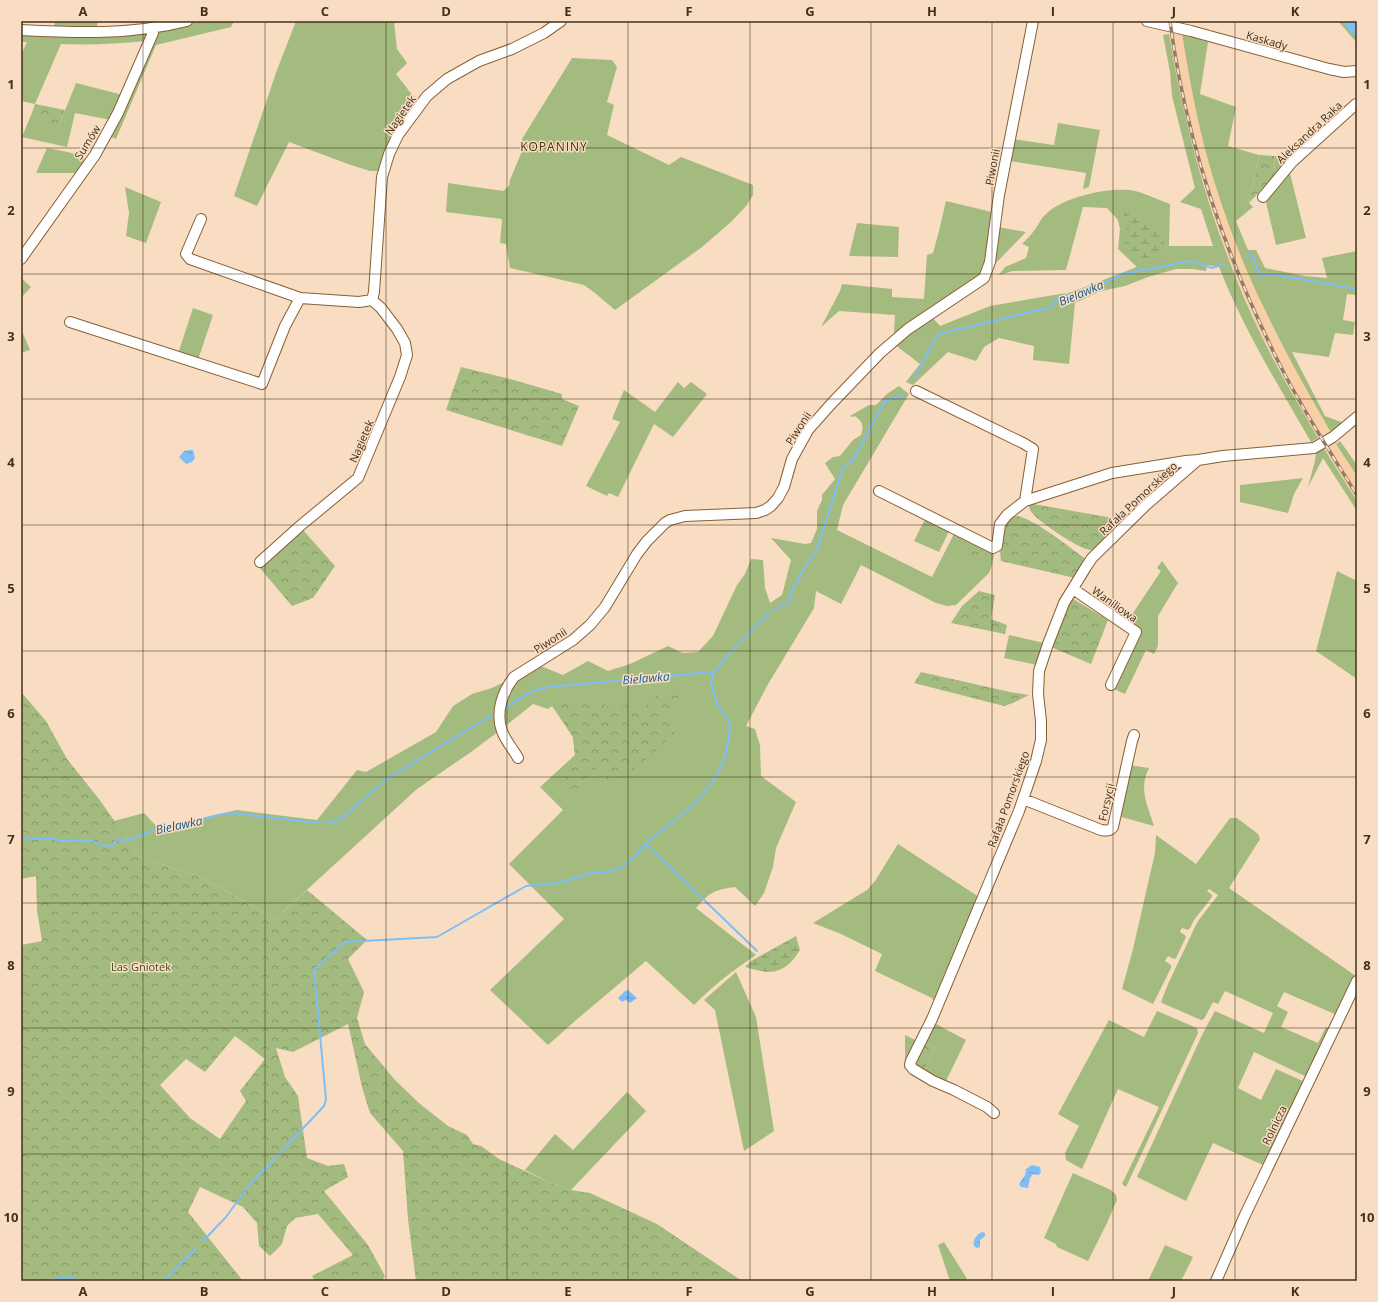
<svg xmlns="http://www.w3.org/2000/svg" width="1378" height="1302" font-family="'Open Sans',sans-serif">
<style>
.built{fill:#f8cfa6}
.grass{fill:#a3bb7f}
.forest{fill:url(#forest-crowns);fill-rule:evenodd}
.wetland{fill:url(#wetland-marsh)}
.water{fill:url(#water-ripples)}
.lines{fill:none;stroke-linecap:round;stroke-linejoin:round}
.stream{stroke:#7ebef6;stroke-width:2}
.river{stroke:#7ebef6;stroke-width:13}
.minor-casing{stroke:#885f35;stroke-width:12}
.minor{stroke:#fff;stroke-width:10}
.rail-casing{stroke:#937d67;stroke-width:3.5}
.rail{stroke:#f9ddc2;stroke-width:2;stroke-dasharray:6;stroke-linecap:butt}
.grid{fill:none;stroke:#42301e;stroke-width:1;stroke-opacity:0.55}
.labels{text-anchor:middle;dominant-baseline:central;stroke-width:3;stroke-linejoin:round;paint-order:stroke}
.street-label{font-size:11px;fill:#42301e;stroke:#f9ddc2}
.park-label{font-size:11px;fill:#3a4c17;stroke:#f9ddc2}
.neighbourhood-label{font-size:12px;letter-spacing:1px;fill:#492c0a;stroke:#f9ddc2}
.water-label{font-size:12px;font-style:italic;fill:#145b8f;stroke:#f9ddc2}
.neatline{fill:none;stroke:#42301e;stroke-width:1.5}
.grid-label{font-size:13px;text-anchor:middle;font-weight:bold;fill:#42301e}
</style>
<defs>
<pattern id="forest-crowns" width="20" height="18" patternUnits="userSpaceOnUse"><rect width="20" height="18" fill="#a3bb7f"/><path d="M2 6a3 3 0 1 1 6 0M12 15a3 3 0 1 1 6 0" fill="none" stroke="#869867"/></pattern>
<pattern id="wetland-marsh" width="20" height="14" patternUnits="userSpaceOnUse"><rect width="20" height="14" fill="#a3bb7f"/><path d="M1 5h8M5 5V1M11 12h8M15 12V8" fill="none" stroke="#869867"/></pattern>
<pattern id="water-ripples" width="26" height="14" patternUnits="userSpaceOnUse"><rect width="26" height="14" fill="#7ebef6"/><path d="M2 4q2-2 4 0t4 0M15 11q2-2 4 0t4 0" fill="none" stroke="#699bc7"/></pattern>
</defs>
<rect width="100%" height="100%" fill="#f9ddc2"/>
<path class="built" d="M1182 33 1188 68 1228 221 1264 308 1278 337 1336 444 1357 476V501L1318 438 1263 339 1227 255 1209 203 1183 111 1169 34Z"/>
<path class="grass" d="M55 21H98L97 26 77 27 54 26Z
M200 21H234L231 27 156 45 116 139 109 136 155 34 159 30Z
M296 21H394L397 49 407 63 396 74 417 101 379 171H370L348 164 289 142 257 206 234 196 277 70Z
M1338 21H1357V43Z
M139 33V35L148 34 145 41C117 44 89 45 61 44L35 104 21 101V55L27 42H21V34L89 37Z
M1182 33 1208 42 1200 94 1236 107 1228 146 1259 155 1249 203 1253 207 1236 221 1248 250H1256L1265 268 1305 276 1327 278 1322 258 1357 251V295L1347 294 1343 320 1355 322 1353 335 1335 333 1329 357 1292 352 1325 416 1344 423 1331 433C1308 392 1284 351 1264 308 1245 269 1229 228 1216 187 1200 137 1190 84 1182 33Z
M1169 34C1186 138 1216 242 1262 337 1279 372 1299 405 1318 438L1311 442C1278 385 1243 328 1219 267L1207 265 1206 271 1192 269H1176L1148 277 1125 286 1101 291 1075 303 1069 364 1033 360 1034 346 999 338 984 347 976 361 948 352 913 385 906 382 920 364 894 344 932 317 940 326 990 306 1072 292 1137 267 1118 249 1120 229 1118 220 1107 208 1083 207 1066 270 1013 271 999 275 1005 267 1026 258 1029 247 1022 244C1027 239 1032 234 1036 228 1039 224 1041 218 1045 215 1062 197 1111 186 1135 191 1147 194 1159 200 1170 204L1169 246H1213L1201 209 1180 202 1195 188 1172 96 1170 72 1163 35Z
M572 58 612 60 617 67 607 102 614 105 607 135 669 165 681 157 753 185V195L747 205 731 222 702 247 615 310 595 293 584 285 510 268 506 244 500 243 502 219 446 212 448 183 503 191 509 186 510 180 522 151V139Z
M76 83 123 95 111 120 75 113 67 147 22 137 31 115 39 120 58 128Z
M1058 123 1100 130 1089 187 1083 189 1086 173 1010 161 1013 139 1054 145Z
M47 148C56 150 82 153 86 161L78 173H36Z
M1274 156 1294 157 1289 169 1306 238 1276 245 1265 198 1261 190 1275 175Z
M125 187 161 202 146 243 126 236 129 213Z
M946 201 992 212 988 253 980 276 896 335 894 333 895 315 839 311 821 327 840 291 842 284 892 289V297L924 299 927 255 933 253 939 231Z
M857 223 899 227 898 257 849 256Z
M998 227 1026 232 993 266Z
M21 278 31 287 21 298Z
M193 308 213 315 198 360 178 354Z
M21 329 30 350 21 353Z
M678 382 684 388 691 382 707 394 673 437 654 424 618 497 609 493 607 496 586 486 620 422 612 419 624 390 655 412Z
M899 386 909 394 843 505 837 530 932 577 955 532 975 541 978 559 987 549 994 554 992 565 989 573 956 605 947 606 936 603 861 565 841 604 816 591 814 608 767 686 746 726 755 729 760 745 761 776 796 802 776 848 773 867 764 893 755 906 735 887C714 890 710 892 696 908L756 955C733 970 713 986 694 1005L646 961 575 1021 548 1045 490 990 564 919 509 864 563 810 540 787 575 755 573 737 552 706 548 709 533 704 503 728 502 719 509 686 536 664 563 675 588 661 608 671 630 664 668 646 683 653 698 652 713 636 737 585 745 574 751 559 763 560 765 588 770 603 782 595 791 560 771 538 805 544 811 543 817 529V511L822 500V495L835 479 825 463 833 457 840 456 853 440 861 435C864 426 863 422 855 416L853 417 850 416 869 405H876L887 394Z
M1340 441 1357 465V476L1336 444Z
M1323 447 1357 501V511L1323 458 1308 487 1315 461 1316 451Z
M1303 478 1294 494 1288 513 1240 502V485Z
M926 517 950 529 939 552 914 541Z
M1162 561 1178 583 1158 616V646L1154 654 1146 650 1125 694 1116 690 1112 689 1139 633 1129 622V619L1161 571 1157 568Z
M1337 571 1357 581V679L1316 651Z
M1009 635 1044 643 1037 665 1004 658Z
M510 679 499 731 471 752 417 789 275 919 203 878 139 856 114 821 144 813 158 828 237 810 317 820 357 770 366 772 436 732 453 706 472 694 492 688Z
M1129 765 1149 768C1138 789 1148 806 1154 826L1118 816Z
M1230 818H1237L1258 834 1260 839 1229 888 1353 974 1355 976 1337 1015 1284 992 1277 1006 1288 1012 1281 1027 1318 1043 1326 1027 1331 1030 1307 1077 1254 1052 1238 1088 1261 1100 1276 1069 1305 1082 1263 1165 1213 1143 1186 1201 1137 1177 1203 1033 1215 1011 1264 1033 1273 1013 1225 991 1218 1004 1213 1002 1204 1019 1201 1020 1162 1003 1161 1002 1168 984 1194 929 1198 921 1218 895 1209 889 1207 891 1212 895V897L1194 920 1190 928 1188 930 1182 928 1180 932 1185 935 1186 937 1176 958 1174 959 1168 956 1165 961 1171 965V968L1153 1004 1122 989 1133 949 1155 853 1156 835 1196 864Z
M898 844 979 897 935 1004 932 998 875 971 882 954 841 934 813 923 867 890 875 881Z
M736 972 756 1017 774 1131 744 1151 715 1010 704 1000Z
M1157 1011 1197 1028 1198 1033 1126 1187 1122 1184 1159 1107 1118 1089 1082 1169 1066 1160 1065 1153 1079 1126 1058 1114 1109 1020 1144 1037Z
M934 1023 966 1040 945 1083 924 1072 935 1047 924 1042Z
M905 1035 917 1041 908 1071 904 1068 905 1058Z
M627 1092 646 1111 571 1190 549 1182 525 1170 555 1134 573 1150Z
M1073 1173 1111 1190 1116 1195 1117 1200 1107 1223 1088 1261 1057 1247 1056 1244 1044 1238Z
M944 1242 966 1277 967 1281H950L938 1245Z
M1165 1245 1193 1257 1181 1281H1148Z"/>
<path class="forest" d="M35 104 65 110 58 128 48 127 31 115Z
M1259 155 1274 156 1275 175 1249 203Z
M461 367 510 379 562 394V399L579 406 562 446 446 410Z
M1028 503 1124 520 1097 548C1096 548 1091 550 1091 550 1080 550 1041 523 1033 514 1030 511 1029 508 1028 503Z
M1019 516C1043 525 1066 545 1087 560L1075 578 1001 561 1000 551 1002 528 1011 517Z
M303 530 335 566 313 598 292 606 259 567Z
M975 541 987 549 978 560 970 554Z
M979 591 995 595 991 619 1007 625 1005 634 951 623 962 606Z
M1070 597 1108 620 1091 664 1051 647Z
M921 672 1010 692 1029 695 1013 703 1004 706 914 683Z
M664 689 683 697 664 720 676 731 652 755 614 785 606 779 610 770 602 766 590 771 583 784 578 790 568 787 563 771 575 755 573 737 552 705 593 699 610 708H619L629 704 643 708Z
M21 692 46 721 67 759 99 799 139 856 203 878 275 919 307 890 367 940 348 959 364 992 357 1018 365 1044 395 1080 420 1104 448 1126 467 1135 473 1144 481 1146 499 1159 549 1182 571 1190 590 1193 657 1224 742 1281H416L408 1219 403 1151 370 1113 362 1087 348 1024 293 1052 276 1048 285 1077 298 1096 307 1158 328 1166 344 1164 348 1177 324 1191 368 1245 385 1276 382 1281H315L312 1276 353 1255 318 1214 295 1218 287 1226 282 1244 270 1256 259 1246 257 1223 243 1207 200 1187 188 1212 243 1281H21V945L42 941 37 910 36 876 21 879ZM235 1036 265 1059 240 1091 246 1101 220 1139 190 1118 160 1085 186 1059 205 1072Z
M924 1042 935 1047 924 1072 914 1066Z"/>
<path class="wetland" d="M1123 212C1142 216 1157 229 1166 246L1160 261 1154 260 1146 263 1139 260 1125 247 1127 222Z
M796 936 800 950C784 975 772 975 745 967L751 961Z"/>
<path class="water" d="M190 450H193L195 458 192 462 186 464 179 457 184 451Z
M628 990 637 998 630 1003 626 1000 622 1002 618 998 625 991Z
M1032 1165 1040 1167 1041 1172 1039 1175 1033 1174 1030 1178 1028 1188 1021 1187 1019 1184 1025 1175 1026 1169Z
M982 1232 985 1233V1236L980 1240V1247L977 1248 975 1247C971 1242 976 1235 982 1232Z"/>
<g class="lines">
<path class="stream" d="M1247 256 1250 255 1253 256 1256 267 1261 277 1267 274H1270L1357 289
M915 377 938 334 1039 310 1051 308 1056 300H1067L1123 274 1191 261 1212 268 1224 264
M773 611C779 607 785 604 791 600L790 593 795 586 802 572 818 548 824 527 843 467 853 460 885 401 903 395
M504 709 530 692 548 687 712 672H714L729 654 769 613
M325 823 332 822 342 818 388 778 496 713
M21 838 54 839 59 841H92L101 845 112 846 117 839 125 841 160 828H171L218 815 233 813 318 823
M646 844 757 951
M203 1241 226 1217 247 1188 324 1106 326 1099 314 970 345 942 437 937 526 886 559 883 592 873 605 872 619 869 632 859 647 842 695 804 713 781 724 761 727 749 730 727 728 720 717 704 711 683 714 672
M46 1281 67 1277 81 1281
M164 1281 195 1249"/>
<path class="river" d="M1350 21 1357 29"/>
<defs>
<path id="minor" d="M1147 21 1191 31 1329 69 1344 72 1357 71
M21 30C77 33 132 35 187 21
M1263 197 1292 162 1356 104
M201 219 186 254 190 259 300 298
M21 259 95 155 118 113 153 33V28
M372 300 374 292 382 177 389 154 398 135 427 96 447 79 479 61 512 49 544 33 561 21
M70 322 262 384 285 326 300 298 359 302 372 300
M916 391 1023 443 1033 449 1025 501
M879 491 993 548 997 546 1000 524 1007 515 1025 501 1112 473 1186 461 1198 460
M260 562 300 526 358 478 400 377 407 355 405 343 397 329 381 308 372 300
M1073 589 1136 632 1111 685
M518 758C513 749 505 740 502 731 495 712 503 691 514 677L573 640 590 625 605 607 637 554 647 541 665 523 670 520 685 516 756 513 765 510 771 506 778 498 784 487 792 459 808 430 832 403 880 353 908 329 984 278 990 262 999 195 1033 21
M1023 799 1101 830C1107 831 1110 831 1113 827L1132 741 1134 735
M994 1113 987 1107 954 1090 933 1081 913 1069 910 1065 911 1061 932 1019 1019 811 1036 761 1041 740V721L1038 694 1039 671 1048 644 1064 603 1086 567 1092 558 1146 505 1198 460 1223 456 1314 448 1333 437 1357 417
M1216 1281 1245 1215 1357 981"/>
</defs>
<use href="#minor" class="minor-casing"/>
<use href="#minor" class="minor"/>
<defs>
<path id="rail" d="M1170 21C1186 144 1228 263 1284 373 1306 415 1332 455 1357 495"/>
</defs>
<use href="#rail" class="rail-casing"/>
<use href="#rail" class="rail"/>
</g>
<path class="grid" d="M143 21V1281M265 21V1281M386 21V1281M507 21V1281M628 21V1281M750 21V1281M871 21V1281M992 21V1281M1113 21V1281M1235 21V1281M21 148H1357M21 274H1357M21 399H1357M21 525H1357M21 651H1357M21 777H1357M21 903H1357M21 1028H1357M21 1154H1357"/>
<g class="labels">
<g class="street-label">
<text transform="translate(1267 40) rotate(16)">Kaskady</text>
<text transform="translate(400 115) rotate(-55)">Nagietek</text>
<text transform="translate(1309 132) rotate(-43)">Aleksandra Raka</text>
<text transform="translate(87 142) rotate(-58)">Sumów</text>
<text transform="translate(992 167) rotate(-79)">Piwonii</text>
<text transform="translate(798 428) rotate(-57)">Piwonii</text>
<text transform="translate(361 441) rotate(-67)">Nagietek</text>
<text transform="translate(1138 498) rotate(-43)">Rafała Pomorskiego</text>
<text transform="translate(1115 604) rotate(35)">Waniliowa</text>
<text transform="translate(550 640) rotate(-33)">Piwonii</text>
<text transform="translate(1008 799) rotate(-70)">Rafała Pomorskiego</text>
<text transform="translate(1106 802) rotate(-77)">Forsycji</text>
<text transform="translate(1274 1125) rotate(-64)">Rolnicza</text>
</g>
<g class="park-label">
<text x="141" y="966">Las Gniotek</text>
</g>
<g class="neighbourhood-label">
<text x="554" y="146">KOPANINY</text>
</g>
<g class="water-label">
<text transform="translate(1081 293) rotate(-23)">Bielawka</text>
<text transform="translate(646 678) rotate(-5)">Bielawka</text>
<text transform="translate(179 825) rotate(-12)">Bielawka</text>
</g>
</g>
<rect width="1378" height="1302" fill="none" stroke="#f9ddc2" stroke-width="44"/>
<rect x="22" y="22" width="1334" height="1258" class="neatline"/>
<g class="grid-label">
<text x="83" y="16">A</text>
<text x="204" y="16">B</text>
<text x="325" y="16">C</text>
<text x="446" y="16">D</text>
<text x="568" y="16">E</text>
<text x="689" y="16">F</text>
<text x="810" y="16">G</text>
<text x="932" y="16">H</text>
<text x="1053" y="16">I</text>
<text x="1174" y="16">J</text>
<text x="1295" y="16">K</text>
<text x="11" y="89">1</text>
<text x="1367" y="89">1</text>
<text x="11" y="215">2</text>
<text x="1367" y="215">2</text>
<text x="11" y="341">3</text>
<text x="1367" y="341">3</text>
<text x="11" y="467">4</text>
<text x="1367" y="467">4</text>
<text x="11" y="593">5</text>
<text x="1367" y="593">5</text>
<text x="11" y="718">6</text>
<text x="1367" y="718">6</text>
<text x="11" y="844">7</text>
<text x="1367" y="844">7</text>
<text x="11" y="970">8</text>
<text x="1367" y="970">8</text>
<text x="11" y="1096">9</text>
<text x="1367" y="1096">9</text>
<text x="11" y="1222">10</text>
<text x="1367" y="1222">10</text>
<text x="83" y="1296">A</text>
<text x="204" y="1296">B</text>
<text x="325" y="1296">C</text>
<text x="446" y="1296">D</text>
<text x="568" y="1296">E</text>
<text x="689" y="1296">F</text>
<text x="810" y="1296">G</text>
<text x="932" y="1296">H</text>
<text x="1053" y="1296">I</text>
<text x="1174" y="1296">J</text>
<text x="1295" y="1296">K</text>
</g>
</svg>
